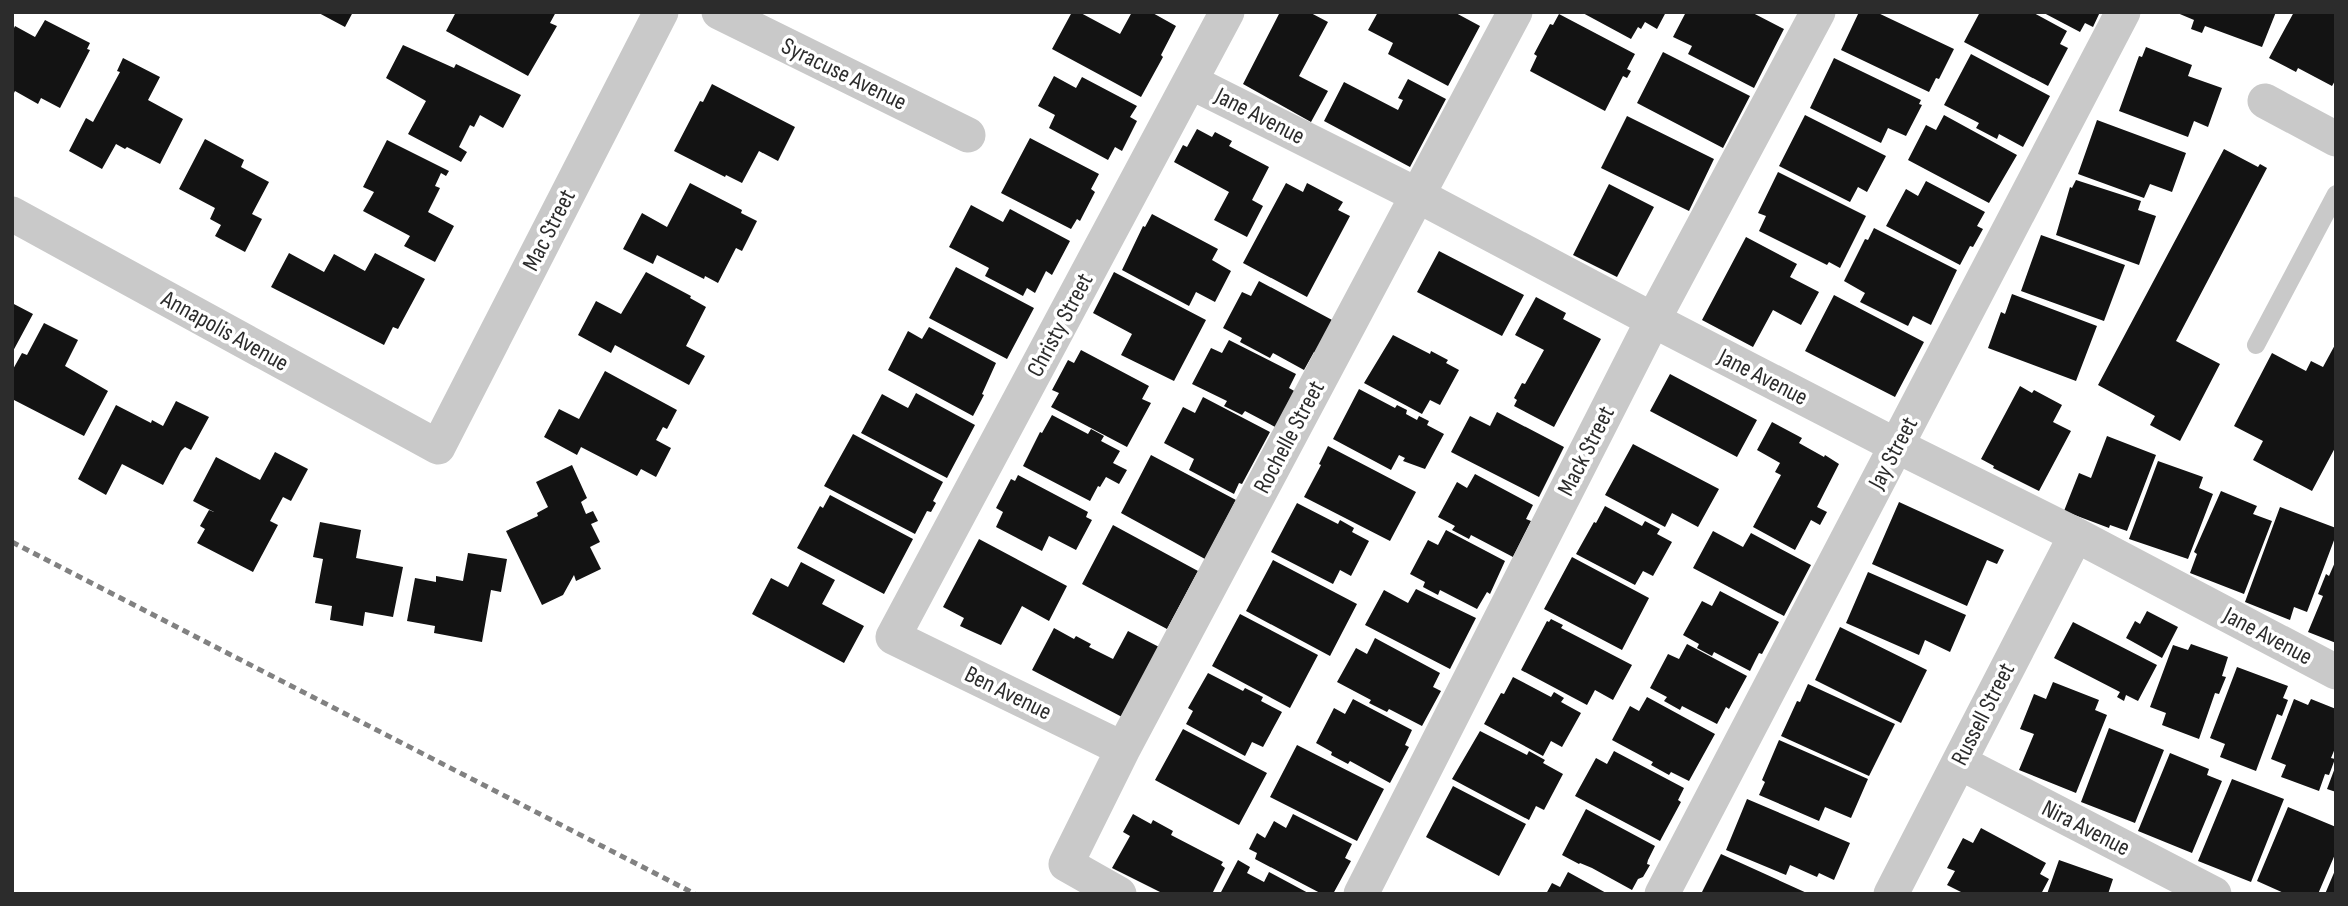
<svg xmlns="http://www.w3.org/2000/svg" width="2348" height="906" font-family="'Sofia Sans Condensed',sans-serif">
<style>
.building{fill:#131313}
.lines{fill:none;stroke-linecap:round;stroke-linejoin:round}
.lane{stroke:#c9c9c9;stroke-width:18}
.street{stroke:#c9c9c9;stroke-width:35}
.rail{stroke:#818181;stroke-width:5;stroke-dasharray:7 5;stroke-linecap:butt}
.labels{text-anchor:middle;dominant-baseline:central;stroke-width:7;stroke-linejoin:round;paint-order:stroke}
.street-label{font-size:24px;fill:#2c2c2c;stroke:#fff}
</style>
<rect width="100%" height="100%" fill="#fff"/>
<path class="building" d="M317 12H353L345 27Z
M456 12H556L550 23 557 26 528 76 446 31Z
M1072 12H1079L1120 34 1132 12H1151L1176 26 1161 55 1163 57 1141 97 1052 49Z
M1280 12H1309L1328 22 1299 76 1328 91 1311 122 1243 84Z
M1378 12H1454L1480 26 1448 86 1388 54 1393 43 1368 30Z
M1581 12H1666L1657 29 1645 22 1641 29 1638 27 1631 39Z
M1686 12H1751L1784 29 1754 88 1688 54 1692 46 1673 37Z
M1859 12H1876L1954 49 1939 79 1936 78 1929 92 1841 50Z
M1980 12H2032L2067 31 2060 44 2068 48 2048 86 1964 42Z
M2042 12H2100L2093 27 2085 23 2080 32Z
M2175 12H2276L2262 47 2205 26 2202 33 2191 29 2194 20Z
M2294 12H2336V79L2332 86 2298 68 2296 72 2269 58Z
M1559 14 1635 54 1627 69 1631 71 1627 78 1623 76 1605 111 1530 71 1537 56 1534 54 1550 24 1553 25Z
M45 20 90 43 87 49 90 50 60 108 41 98 38 104 15 91 12 97V32L15 26 35 37Z
M403 45 454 68 456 64 521 95 503 128 480 115 474 127 470 125 459 147 467 152 461 162 408 134 426 101 386 78Z
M2146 47 2192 65 2188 76 2222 88 2208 127 2194 121 2188 137 2119 111 2139 56 2142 57Z
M1663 52 1750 96 1723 148 1637 103Z
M1971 54 2050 96 2023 147 1999 134 1997 139 1976 128 1979 123 1944 105Z
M123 58 160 77 148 100 183 119 160 164 127 147 125 149 116 144 102 169 69 151 86 118 93 122 120 72 117 71Z
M1834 58 1921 100 1919 104 1922 105 1906 136 1888 128 1881 143 1810 108Z
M1054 76 1076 88 1082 77 1137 106 1130 117 1137 121 1122 151 1115 147 1108 160 1049 128 1055 115 1038 106Z
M1408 79 1446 99 1410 167 1324 121 1344 82 1398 110 1403 100 1398 98Z
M712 84 795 127 778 161 759 151 742 183 726 175 725 177 674 151 700 101 703 102Z
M1805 115 1886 156 1867 192 1858 187 1850 202 1779 166Z
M1944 115 2017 155 1989 203 1908 160 1926 125 1936 130Z
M1627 116 1714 159 1689 211 1601 168Z
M2097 120 2186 153 2172 192 2150 184 2144 198 2078 174Z
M1197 129 1212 137 1215 132 1232 141 1229 146 1269 167 1252 200 1263 206 1247 237 1214 220 1229 192 1174 162 1183 145 1187 147Z
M1030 138 1099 174 1091 189 1095 192 1080 221 1077 219 1071 229 1001 193Z
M205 139 244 160 241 167 269 182 252 214 262 219 245 252 215 236 221 225 210 219 215 208 179 189Z
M387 140 449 171 446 176 441 173 435 186 440 188 428 212 454 226 435 262 404 246 410 236 363 211 374 192 363 187Z
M2224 149 2258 167 2260 164 2267 168 2176 341 2220 364 2180 441 2150 425 2155 416 2098 385Z
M1778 172 1866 216 1840 268 1829 262 1827 265 1759 231 1766 216 1758 213Z
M2076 180 2141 201 2138 210 2156 216 2139 265 2056 235 2070 187 2072 188Z
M1926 181 1985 212 1977 226 1983 229 1973 247 1970 246 1960 265 1886 226 1906 189 1918 196Z
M690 183 742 210 741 213 757 221 742 251 736 248 718 283 705 276 704 279 657 255 653 264 623 249 642 213 667 227Z
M1286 183 1303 192 1307 183 1343 202 1338 210 1350 216 1307 297 1243 263Z
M1609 184 1654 207 1617 277 1573 255Z
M971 205 1003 222 1010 209 1070 241 1052 275 1046 271 1035 293 1027 288 1023 296 985 276 989 268 949 247Z
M1152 214 1218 249 1212 260 1231 271 1215 302 1196 292 1189 306 1122 270 1143 226 1145 227Z
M1874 228 1957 270 1931 325 1913 316 1908 326 1860 302 1865 293 1844 281 1865 239 1868 240Z
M2041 235 2125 265 2104 321 2021 291Z
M1746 237 1797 264 1790 277 1819 292 1801 325 1773 310 1753 347 1702 320Z
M1439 251 1524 295 1502 336 1417 292Z
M289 253 324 272 334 254 365 271 375 253 425 279 398 329 393 327 384 345 271 287Z
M956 267 1034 308 1007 359 929 318Z
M646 272 691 296 690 298 706 307 686 346 705 356 689 385 615 345 611 353 578 335 596 301 621 314Z
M1114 272 1206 320 1174 381 1121 355 1132 334 1093 313Z
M1259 281 1334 321 1317 353 1314 352 1304 370 1273 353 1270 358 1240 342 1242 338 1223 328 1242 292 1251 296Z
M2012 294 2097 326 2076 381 1988 348 2001 312 2005 314Z
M1834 295 1924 342 1895 397 1805 351Z
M1536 297 1566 313 1563 319 1601 339 1554 427 1514 406 1517 400 1514 398 1522 383 1525 384 1544 350 1515 335Z
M12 303 33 314 12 353Z
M44 323 78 340 65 366 108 391 84 436 14 400 12 397V371L22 353 27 355Z
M929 327 996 363 982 394 984 395 973 416 888 370 908 331 922 339Z
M1393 335 1430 354 1431 351 1448 360 1446 363 1459 370 1440 405 1430 400 1422 414 1364 383Z
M1229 340 1296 374 1289 388 1296 392 1277 428 1245 411 1242 415 1224 406 1227 401 1192 384 1211 348 1222 353Z
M2336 343V446L2312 491 2253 460 2263 441 2234 426 2272 353 2306 371 2311 361 2323 367Z
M1081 350 1149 386 1142 399 1151 403 1127 447 1051 407 1059 393 1052 390 1068 360 1074 363Z
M605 371 677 410 667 429 663 427 656 440 671 448 656 477 641 469 637 476 581 447 577 455 544 437 559 409 579 419Z
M1670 374 1757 420 1737 457 1650 411Z
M2020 386 2032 393 2034 390 2062 405 2053 422 2071 431 2039 491 1993 468 1994 466 1981 459Z
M1359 389 1395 408 1397 405 1407 410 1406 414 1417 420 1419 416 1429 421 1427 425 1444 434 1425 469 1403 461 1405 458 1399 455 1391 470 1333 439Z
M916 393 975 425 947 478 861 433 882 394 908 408Z
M1203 397 1270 432 1242 484 1239 483 1234 494 1189 470 1194 459 1164 443 1183 407 1195 413Z
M176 401 209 417 191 450 185 447 181 451 163 485 122 464 106 495 78 479 116 405 151 423 152 420 163 426Z
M1497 412 1564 447 1539 497 1451 452 1470 416 1490 426Z
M1052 415 1088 434 1091 429 1104 436 1101 441 1120 451 1113 463 1127 470 1119 484 1106 477 1100 487 1098 486 1090 501 1023 466 1040 432 1042 433Z
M1772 422 1802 438 1799 443 1824 457 1825 455 1839 464 1817 507 1827 512 1820 525 1811 520 1795 550 1753 527 1781 475 1775 472 1780 463 1757 450Z
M853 434 943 482 933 501 936 503 931 512 927 511 915 534 824 486Z
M2107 436 2156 455 2127 531 2110 525 2109 528 2064 511 2079 473 2091 478Z
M1633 444 1719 489 1698 527 1672 513 1665 527 1605 495Z
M1328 446 1416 492 1390 541 1304 497 1321 465 1319 464Z
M275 452 308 469 291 501 283 497 270 521 278 525 253 572 197 543 205 529 200 526 209 510 214 512 193 501 216 457 260 480Z
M1151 455 1236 500 1205 559 1121 513Z
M2158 461 2203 477 2199 488 2213 494 2188 559 2129 539Z
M572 465 587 498 581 502 586 514 593 511 598 521 591 524 600 542 590 547 601 569 576 581 574 575 563 595 542 605 506 531 538 516 537 513 548 507 536 482Z
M1475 474 1533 505 1526 519 1531 521 1513 557 1471 535 1469 539 1452 530 1455 526 1438 517 1457 482 1467 488Z
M1018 475 1088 512 1086 517 1092 520 1076 550 1049 536 1042 551 996 527 1003 512 996 508 1011 479 1015 481Z
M2221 491 2257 506 2253 514 2272 521 2244 594 2190 573 2197 554 2194 552Z
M830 495 913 539 884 594 797 548 820 506 823 508Z
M1899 502 2004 550 1997 564 1987 560 1967 606 1872 564Z
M1297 503 1338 524 1340 520 1354 528 1352 532 1369 541 1351 576 1340 570 1333 584 1271 552Z
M1605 506 1642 526 1645 521 1660 529 1657 534 1672 542 1653 576 1643 571 1635 585 1576 554 1594 522 1596 523Z
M2280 507 2336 528V535L2307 612 2294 607 2290 620 2245 602Z
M320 522 361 530 356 558 403 567 393 617 365 612 363 626 330 620 332 606 315 603 323 559 313 557Z
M1113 525 1198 571 1167 629 1082 584Z
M1446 530 1505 561 1490 594 1487 592 1477 609 1440 590 1438 595 1423 587 1425 582 1410 574 1428 540 1438 545Z
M1713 531 1743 547 1751 533 1811 565 1784 616 1693 568Z
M979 539 1067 586 1049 621 1022 606 1001 645 960 626 964 618 943 607Z
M468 553 507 559 501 592 491 590 482 642 434 633 435 626 407 621 415 578 436 582V576L463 581Z
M1572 557 1649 598 1622 650 1544 609Z
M1273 560 1357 604 1330 656 1246 611Z
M2336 560V643L2308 632 2323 596 2318 594 2326 574 2329 576Z
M801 562 835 580 822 604 864 626 844 663 752 614 771 578 788 587Z
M1868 572 1966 615 1950 652 1925 640 1919 655 1846 623Z
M1416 589 1476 618 1450 669 1365 625 1384 590 1408 603Z
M1720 591 1779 622 1762 654 1759 653 1750 671 1714 652 1712 656 1697 648 1699 644 1683 635 1702 601 1712 606Z
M2147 611 2178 627 2162 658 2126 638 2135 621 2140 624Z
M1240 614 1318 655 1290 708 1212 666Z
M1551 619 1563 625 1561 628 1632 665 1613 700 1595 690 1587 705 1521 670 1547 621 1549 622Z
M2073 622 2157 665 2138 701 2126 695 2124 701 2117 697 2120 692 2054 658Z
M1840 627 1927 670 1901 723 1815 680Z
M1054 628 1074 639 1076 636 1091 644 1089 647 1113 659 1128 631 1161 648 1124 718 1032 670Z
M1375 638 1440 673 1433 687 1441 691 1422 726 1389 709 1387 712 1369 703 1371 700 1337 682 1356 648 1367 654Z
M1687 644 1747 676 1729 709 1726 707 1717 724 1682 706 1680 710 1664 701 1667 697 1650 688 1668 654 1679 659Z
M2191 644 2228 657 2222 676 2226 677 2219 694 2215 693 2199 739 2162 725 2166 713 2150 707 2173 645 2188 650Z
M2237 667 2288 686 2283 698 2288 700 2282 716 2277 714 2256 771 2220 757 2225 744 2210 738Z
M1208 673 1243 691 1245 688 1263 697 1261 701 1282 712 1263 747 1252 742 1245 756 1186 724 1193 711 1188 708Z
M1513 677 1551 697 1554 692 1564 698 1561 702 1581 713 1562 747 1551 741 1543 756 1484 724 1501 693 1504 694Z
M2053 682 2099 700 2095 710 2107 715 2076 793 2019 770 2034 734 2020 729 2034 694 2046 699Z
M1808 684 1895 724 1869 776 1781 736 1797 701 1800 702Z
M1647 697 1715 734 1689 781 1671 772 1669 775 1651 765 1653 762 1612 740 1630 706 1639 711Z
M1353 699 1412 730 1405 745 1409 747 1390 783 1350 761 1348 764 1331 755 1332 752 1316 743 1334 708 1345 714Z
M2294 699 2308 705 2311 699 2336 709V746L2331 758 2335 759 2329 775 2325 774 2319 791 2281 777 2286 765 2271 759Z
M2109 728 2164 750 2135 823 2081 802Z
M1183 729 1267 773 1239 825 1155 780Z
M1480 731 1527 755 1529 751 1545 760 1543 763 1563 774 1544 810 1536 806 1529 820 1452 779Z
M1779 740 1868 779 1851 818 1825 807 1819 821 1759 795 1765 782 1762 780Z
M1297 745 1384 789 1357 841 1270 797Z
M1614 751 1684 788 1678 800 1681 802 1660 841 1575 796 1596 758 1607 764Z
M2170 753 2209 769 2207 775 2222 781 2192 853 2138 831Z
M2336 765V792L2327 789Z
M2232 779 2284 799 2251 882 2198 861Z
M1453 786 1526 824 1499 876 1426 837Z
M1747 799 1850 843 1834 880 1819 873 1817 877 1790 865 1786 875 1726 850Z
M2288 807 2336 827V852L2318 894H2286L2257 881Z
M1586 809 1655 846 1648 860 1647 864 1650 865 1643 877 1638 879 1632 890 1592 868 1580 863 1579 864 1562 855Z
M1133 814 1151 824 1153 820 1173 831 1171 835 1223 862 1221 865 1225 868 1212 894H1164L1112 868 1130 836 1123 832Z
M1293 814 1352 844 1345 858 1351 861 1333 894H1322L1255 859 1257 853 1249 849 1257 833 1265 838 1274 821 1286 828Z
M1981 828 2046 863 2040 874 2049 879 2041 894H1965L1947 885 1955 871 1947 868 1963 838 1973 843Z
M1721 854 1809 894H1701Z
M1238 860 1250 867 1247 873 1264 882 1269 872 1310 894H1220Z
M2059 860 2113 879 2108 894H2047Z
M2336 868V894H2325Z
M1568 872 1608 894H1546L1552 883 1560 887Z"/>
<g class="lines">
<path class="lane" d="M2256 345 2336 194"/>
<path class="street" d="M719 12 968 135
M1191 82 1417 195 1653 320 1897 446 2076 535 2336 672
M2265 101 2336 139
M12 214 438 447 661 12
M1123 749 893 637 1227 12
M1959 762 2214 894
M1119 894 1066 864 1123 749 1515 12
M1361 894 1653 320 1818 12
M1662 894 2123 12
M1891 894 2076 535"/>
<path class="rail" d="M12 542 695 894"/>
</g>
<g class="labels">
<g class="street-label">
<text transform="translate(844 74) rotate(26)">Syracuse Avenue</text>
<text transform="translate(1260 116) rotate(27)">Jane Avenue</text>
<text transform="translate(549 230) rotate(-63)">Mac Street</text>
<text transform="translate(1060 325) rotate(-62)">Christy Street</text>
<text transform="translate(225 331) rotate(29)">Annapolis Avenue</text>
<text transform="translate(1763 377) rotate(27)">Jane Avenue</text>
<text transform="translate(1289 437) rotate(-62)">Rochelle Street</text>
<text transform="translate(1586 451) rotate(-63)">Mack Street</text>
<text transform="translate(1893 453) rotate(-62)">Jay Street</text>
<text transform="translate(2268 636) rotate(28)">Jane Avenue</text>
<text transform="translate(1008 693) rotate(26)">Ben Avenue</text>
<text transform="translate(1983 714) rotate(-63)">Russell Street</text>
<text transform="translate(2086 828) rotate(27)">Nira Avenue</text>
</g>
</g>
<rect width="2348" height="906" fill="none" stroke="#2c2c2c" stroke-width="28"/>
</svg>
